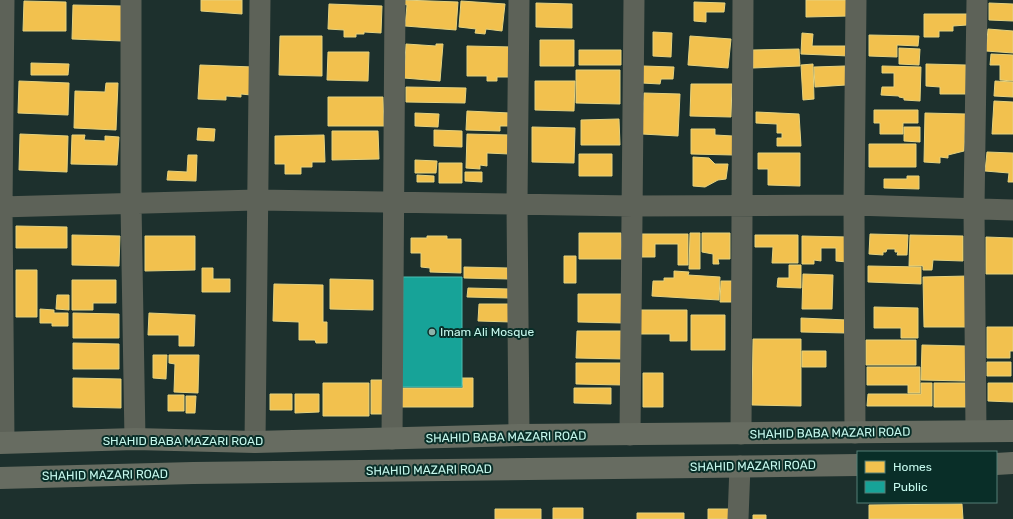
<svg xmlns="http://www.w3.org/2000/svg" width="1013" height="519" font-family="Rubik,sans-serif">
<style>
.homes{fill:#f2c14e;stroke:#e5d27e}
.public{fill:#17a398;stroke:#4cbdb2}
.lines{fill:none;stroke-linecap:round;stroke-linejoin:round}
.street{stroke:#5d6258;stroke-width:21}
.secondary{stroke:#676c61;stroke-width:22}
.poi-dot{fill:#8cb3aa;stroke:#092e28;stroke-width:1.5}
.labels{text-anchor:middle;dominant-baseline:central;stroke-width:4;stroke-linejoin:round;paint-order:stroke}
.poi-label{font-size:12px;fill:#c7f9ee;stroke:#092e28;text-anchor:start}
.street-label{font-size:12px;fill:#c7f9ee;stroke:#092e28}
</style>
<rect width="100%" height="100%" fill="#1d302d"/>
<path class="homes" d="M201 0H242V14L201 11Z
M403 0 458 2 456 30 405 26 407 5 403 4Z
M806 0H849V16L806 17Z
M24 1 66 2V31H23Z
M461 1 505 4 502 31 486 29 485 34 475 33 476 29 459 27Z
M694 2 725 3 724 12H706V22L694 21Z
M536 3 572 4V28L536 27Z
M989 3 1013 4V21L989 20Z
M329 4 382 6 381 33 364 32V34H356V37H344V30L328 29Z
M73 5 123 6 122 41 72 39Z
M924 14H967V25L953 26V31H939V37H924Z
M988 29 1013 31V53L986 51Z
M653 32 672 33 671 57 653 56Z
M802 33 813 34 812 46H848L849 56 801 54Z
M869 35 919 36 918 46 897 45V57L869 56Z
M280 36H322V76L279 75Z
M690 36 731 39 728 68 688 65Z
M540 40H574V66H540Z
M406 44 436 46V44H443L440 81 404 78Z
M467 46 513 47 512 77H497V81H487V76H467Z
M899 48 920 49 919 65 899 64Z
M799 49 800 66 753 68V50Z
M579 50H621V65H579Z
M328 52H369L368 81 327 80Z
M991 54 1013 55V81L1000 80V65H990Z
M31 63 69 64 68 75H31Z
M813 64 814 99 803 100 801 65Z
M926 64 966 65V94H940V87L926 86Z
M200 65 253 67 251 95 241 94V97L226 96V100L198 99Z
M643 66 674 67 673 79H661L660 84 642 83Z
M845 66 846 85 815 87 814 67Z
M882 66 921 67 920 101 904 100V98L899 97V96L881 95 882 87H894V73H882Z
M576 70H620V104L576 103Z
M19 81 69 83 68 115 18 113Z
M535 81H575L574 111 535 110Z
M995 81 1013 82V97L994 96Z
M106 83H118L116 130 74 128 75 91 105 92Z
M691 84H732L731 117 690 116Z
M406 87 466 88 465 103 406 102Z
M644 93 680 94 678 136 642 134Z
M328 97H383L384 126H328Z
M994 101 1013 102V134H992Z
M874 110H918V123H903V134H880V123H874Z
M467 111 510 113V126H500V131L466 130Z
M756 112 799 114 801 146H777V138H782V133H777V124L756 123Z
M415 113 439 114 438 127 415 126Z
M925 113 966 114 964 151 948 155V158L940 157V163L924 162Z
M619 119 620 145H581V120Z
M532 127 575 128 574 163 532 162Z
M904 127H920V142L904 141Z
M198 128 215 129 214 141 197 140Z
M691 129H715V135L733 136V155L691 154Z
M434 130 462 131V147L434 146Z
M332 131H378L379 159 332 160Z
M20 134 68 136 67 172 19 170Z
M467 134 510 135 509 154 487 153V166L480 165V169L466 168Z
M72 135H85L84 140 105 141V136L119 137 117 165 71 164Z
M324 135 325 162H312V167H301V174H285V164H275V136Z
M869 144H916V167H869Z
M987 152 1013 153V182H1008L1009 173 985 171Z
M758 153H800V186L768 185V169H758Z
M579 154H612V176H579Z
M188 155H197L196 181 167 180 168 171 187 172Z
M693 157 709 158 715 164H728L726 179 718 180 705 187 693 186Z
M415 160 437 161 436 173H415Z
M439 163H462V183H439Z
M465 172H482V182L465 181Z
M417 175 434 176V182H417Z
M907 176H919V189L884 188V179H907Z
M16 226 67 227V248H16Z
M579 233H621L622 259H579Z
M690 233H700V269H689Z
M702 233H730V259H718L719 264H713V254L702 252Z
M642 234H688V265H678V244H655V257H642Z
M870 234 908 235 907 255H897L898 252H895V249H887L886 252H883V255L869 254Z
M72 235 120 236 119 266 72 265Z
M755 235H798V263H772L773 247H755Z
M910 235 963 236V261L933 260 932 270H923V266H909Z
M145 236H195V270L145 271Z
M427 236H447V239H461V273L430 272V268L421 267V253H411V238H427Z
M802 236 848 237 847 262 836 261V248H821V261L814 260V264H802Z
M986 237 1013 238V274H986Z
M564 256H576V283H564Z
M789 265H801V288L777 287 778 278H789Z
M868 266 921 267V284L868 282Z
M464 267 509 268V279L464 278Z
M202 268H213V279H230V292H202Z
M16 270H37V317H16Z
M674 271 689 272 688 275 720 277 719 300 652 296 653 281H664V278H674Z
M803 274 833 275 832 309H802Z
M968 276 969 327H924L923 277Z
M330 279 373 280V310L330 309Z
M72 280H116V303H93V310H72Z
M721 281H736L735 302H720Z
M274 284 323 285V322H327V343H316L315 340H299V322L273 321Z
M468 288 510 289 509 298 467 297Z
M578 294H622V323L578 322Z
M57 295H69V310L56 309Z
M479 304H511V322L478 321Z
M874 307 918 308V338H901V328H874Z
M40 309 54 310V313H68V326H52V323H40Z
M639 310H687V341H670V334H639Z
M73 313 119 314V338H73Z
M149 313 195 315 194 346H179V335H148Z
M691 315H725V350H691Z
M801 318 847 320 846 333 801 332Z
M987 327H1013V351H1010V358H987Z
M577 331H624V359L576 358Z
M753 339H801V406L752 405Z
M866 340H916V365H866Z
M73 343 119 344V369H73Z
M922 345 966 346 965 381 921 380Z
M802 351H826V367H802Z
M153 355H167L166 379 153 378Z
M169 355H199L198 393 174 392 175 364 169 363Z
M987 362H1011V376H987Z
M576 363H622V385L576 384Z
M867 367H920V393H908V385H867Z
M643 373H663V407H643Z
M73 378 121 379V408L73 407Z
M462 378H473V407H402V388H463Z
M371 380H383L384 414H371Z
M323 383H369V416H323Z
M921 383H932V406H867L868 394H921Z
M934 383H966V407H934Z
M988 383H1013V402L988 401Z
M574 388H611V404L574 403Z
M270 394H292V410H270Z
M295 394H319V412L295 413Z
M168 395H184V411H168Z
M186 396H196L195 413H186Z
M962 504 963 519H869V505Z
M553 508H583V519H553Z
M495 509H541V519H495Z
M708 509H731V519H708Z
M637 513H684V519H637Z
M753 515H766V519H753Z"/>
<path class="public" d="M403 277H462V387H402Z"/>
<g class="lines">
<path class="street" d="M131 0V204L135 439
M0 207 258 200 633 206 854 205 1013 210
M976 431 974 208 977 0
M855 433 854 205 856 0
M741 434 743 0
M519 435 517 204 519 0
M630 435 634 0
M392 439 395 0
M4 442 2 207 4 0
M255 442 260 0
M738 519 740 466"/>
<path class="secondary" d="M0 443 135 439 255 442 519 435 1013 431
M996 464 1013 463
M0 478 193 473 858 465"/>
</g>
<circle class="poi-dot" cx="432" cy="332" r="4"/>
<g class="labels">
<g class="poi-label">
<text x="440" y="332">Imam Ali Mosque</text>
</g>
<g class="street-label">
<text transform="translate(830 433) rotate(-1)">SHAHID BABA MAZARI ROAD</text>
<text transform="translate(506 437) rotate(-1)">SHAHID BABA MAZARI ROAD</text>
<text x="183" y="441">SHAHID BABA MAZARI ROAD</text>
<text transform="translate(753 466) rotate(-1)">SHAHID MAZARI ROAD</text>
<text transform="translate(429 470) rotate(-1)">SHAHID MAZARI ROAD</text>
<text transform="translate(105 475) rotate(-1)">SHAHID MAZARI ROAD</text>
</g>
</g>
<rect x="857" y="451" width="140" height="52" fill="#092e28" stroke="#557f77"/>
<rect x="865" y="461" width="20" height="12" fill="#f2c14e" stroke="#557f77"/>
<text x="893" y="471" font-size="12" fill="#c7f9ee">Homes</text>
<rect x="865" y="481" width="20" height="12" fill="#17a398" stroke="#557f77"/>
<text x="893" y="491" font-size="12" fill="#c7f9ee">Public</text>
</svg>
